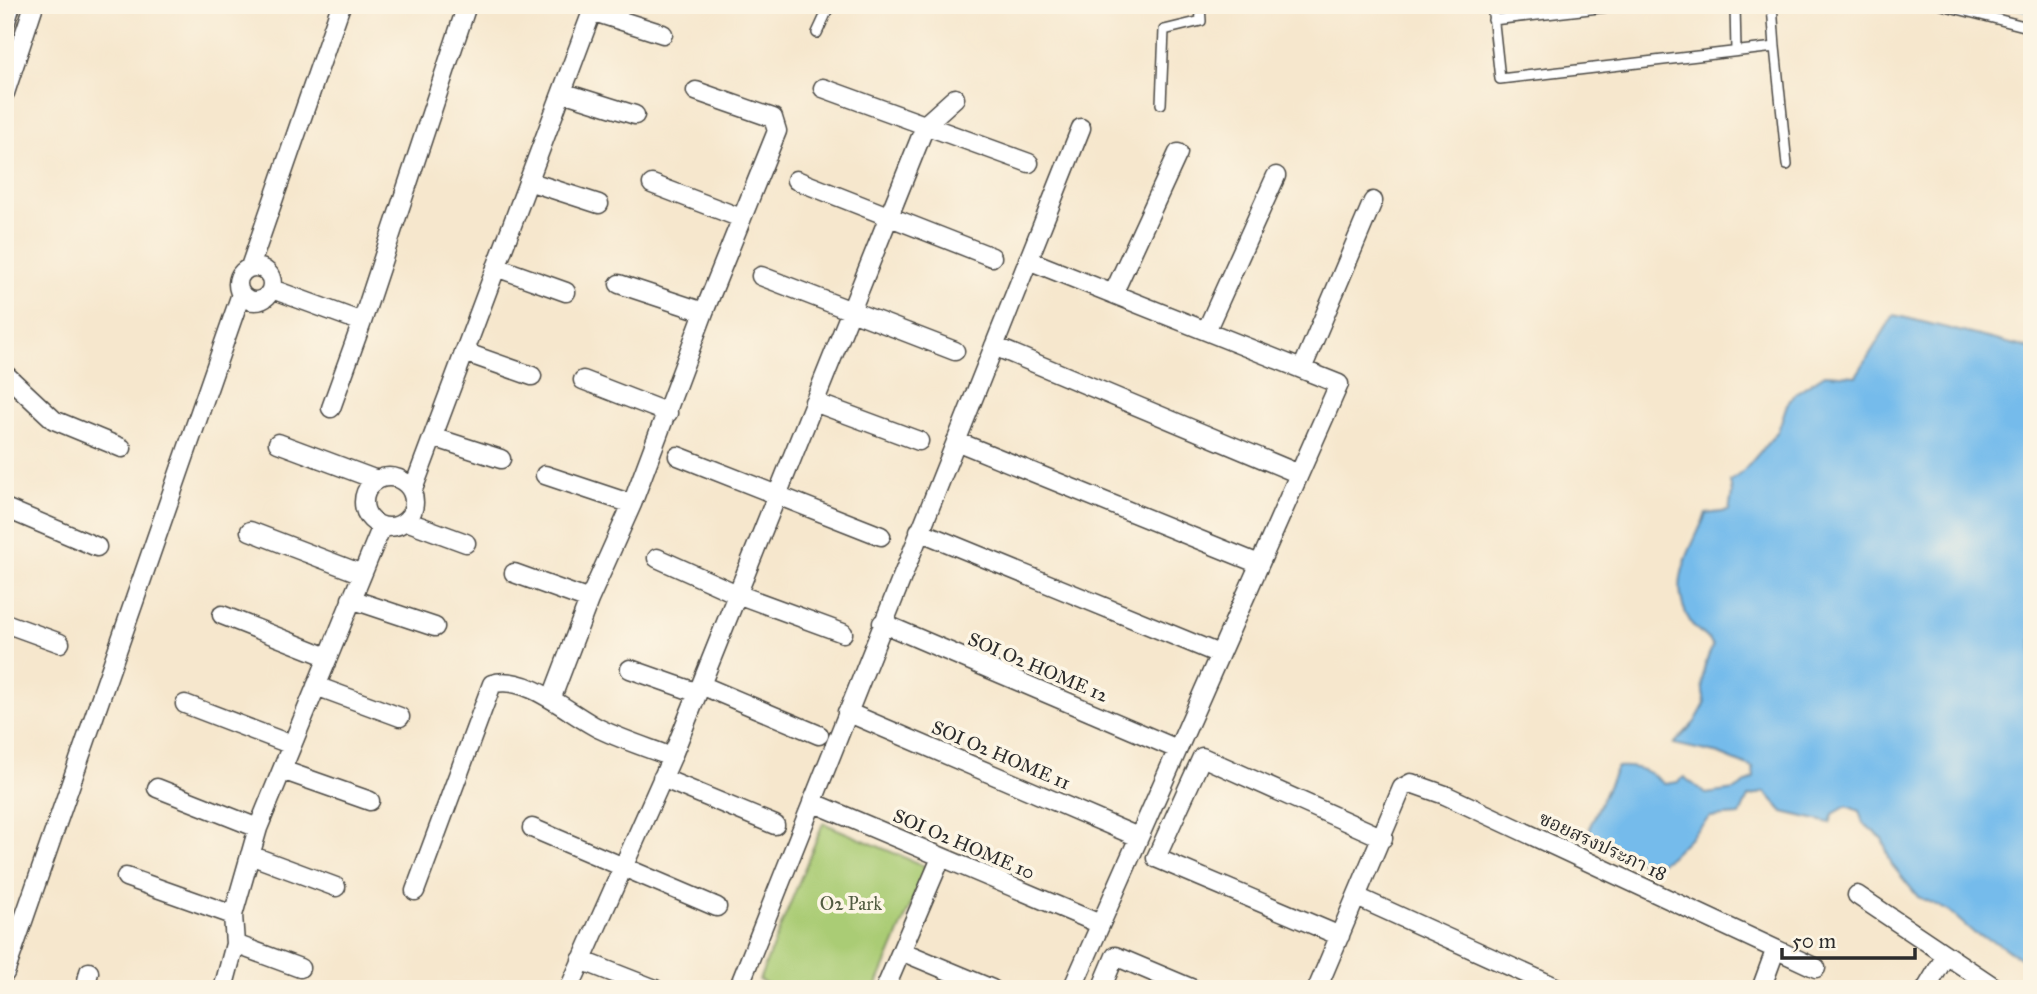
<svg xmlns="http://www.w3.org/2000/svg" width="2037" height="994" font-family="'IM FELL Great Primer','Noto Serif Thai',serif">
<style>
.green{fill:#aacc75;stroke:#6a7c50;stroke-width:2}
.water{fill:#74bbeb;stroke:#50738b;stroke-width:2}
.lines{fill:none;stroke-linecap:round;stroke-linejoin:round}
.stream{stroke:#74bbeb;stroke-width:5}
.lane-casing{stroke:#494743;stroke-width:12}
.street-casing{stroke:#494743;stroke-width:21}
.lane{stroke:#fff;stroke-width:9}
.street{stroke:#fff;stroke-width:18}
.labels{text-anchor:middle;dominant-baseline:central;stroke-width:7;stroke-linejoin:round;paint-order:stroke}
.street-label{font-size:19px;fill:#2b2b2b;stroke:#fcf5e5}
.park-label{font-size:19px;fill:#515b41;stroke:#fcf5e5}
</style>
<rect width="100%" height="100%" fill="#fcf5e5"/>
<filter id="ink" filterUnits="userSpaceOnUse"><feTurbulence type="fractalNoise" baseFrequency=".0143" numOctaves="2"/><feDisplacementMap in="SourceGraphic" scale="14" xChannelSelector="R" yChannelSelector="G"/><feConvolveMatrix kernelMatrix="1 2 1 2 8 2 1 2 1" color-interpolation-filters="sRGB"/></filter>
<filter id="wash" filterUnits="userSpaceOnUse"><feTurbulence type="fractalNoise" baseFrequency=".00686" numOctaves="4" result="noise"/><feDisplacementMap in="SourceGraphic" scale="28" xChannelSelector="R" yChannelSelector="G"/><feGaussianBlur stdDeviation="1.57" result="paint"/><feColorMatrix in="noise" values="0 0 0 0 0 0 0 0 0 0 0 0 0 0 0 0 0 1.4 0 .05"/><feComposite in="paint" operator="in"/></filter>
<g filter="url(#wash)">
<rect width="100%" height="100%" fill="#f6e7cd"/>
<path class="green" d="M823 823 927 867 875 989H779L759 980Z"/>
<path class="water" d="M1894 315 2032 349V966L1995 942 1975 934 1949 911 1918 897 1892 865 1882 838 1863 823 1859 811 1847 806 1833 814 1830 823 1783 812 1765 792 1748 797 1740 815 1710 817 1670 857 1652 867 1591 836 1590 826 1617 767C1636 766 1650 770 1664 784L1678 782 1684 777 1706 794 1735 790 1754 778 1753 768 1719 754 1674 744 1695 722 1705 704C1700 681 1702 667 1713 646 1708 634 1697 633 1691 623 1666 584 1690 552 1706 514L1729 511 1732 494 1730 481 1742 473 1778 431 1787 404 1797 392 1825 374 1856 376Z"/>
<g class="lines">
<path class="stream" d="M2011 5 2032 10"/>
</g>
</g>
<g filter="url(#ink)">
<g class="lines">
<defs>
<path id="lane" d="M1492 5 1500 79 1775 47 1787 165
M1735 5 1736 51
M1772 5 1775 47
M1942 5 2032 28
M1493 20 1625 5
M817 33 830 5
M1161 104 1164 30 1201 21 1200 5"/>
<path id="street" d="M5 24 11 5
M823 88 1029 163
M562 92 635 115
M5 93 34 5
M796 180 992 257
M528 181 599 204
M652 184 741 218
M1028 260 1339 384 1072 989
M238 284a17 17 0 1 1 34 0a17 17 0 1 1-34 0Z
M250 267 341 5
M496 267 566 292
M761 276 955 351
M619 284 704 312
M272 289 362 322 467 5
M1113 294 1178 153
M1206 331 1276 176
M994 346 1299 474
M464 352 532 376
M1302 369 1373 201
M5 374 54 420 122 448
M583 380 668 413
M814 402 919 441
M331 408 362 322
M433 437 501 459
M956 441 1259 564
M278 443 377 480
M678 456 881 536
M545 475 632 504
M364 502a25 25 0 1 1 50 0a25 25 0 1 1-50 0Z
M412 492 590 17 597 13 663 34
M5 508 97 547
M406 521 466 543
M250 531 362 574
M919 531 1219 654
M657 558 737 594 843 633
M514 573 589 600
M351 599 435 627
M222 615 328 657
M5 623 60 643
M882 623 1177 749
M630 669 698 693
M701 685 819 735
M316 686 400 717
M552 697 589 600 632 504 704 312 777 131 773 118 696 91
M185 704 292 745
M847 712 1138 837
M282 770 370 801
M662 778 775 825
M157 788 258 828
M812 802 1100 924
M532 828 717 907
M250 855 336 887
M126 877 233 915
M415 891 492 684C526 673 572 716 600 729 623 740 648 748 672 757
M1857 895 1997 989
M1357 897 1560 989
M1340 936 1156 858 1202 757 1383 838
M235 944 300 968
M901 951 992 989
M581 960 655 989
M5 973 241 294
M85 989 89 972
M223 989 235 944 233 915 258 828 382 526
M569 989 672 757 926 124 955 98
M738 989 1081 128
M885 989 941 858
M1101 989 1115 956 1193 989
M1317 989 1402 788 1411 783 1445 795 1816 968
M1761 989 1775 951
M1926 989 1945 957"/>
</defs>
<use href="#lane" class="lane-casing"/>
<use href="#street" class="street-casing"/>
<use href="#lane" class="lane"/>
<use href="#street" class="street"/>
</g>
</g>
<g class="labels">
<g class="street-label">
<text transform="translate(1038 667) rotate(23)">SOI O2 HOME 12</text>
<text transform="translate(1001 755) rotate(23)">SOI O2 HOME 11</text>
<text transform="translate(964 844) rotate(23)">SOI O2 HOME 10</text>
<text transform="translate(1603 846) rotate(25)">ซอยสรงประภา 18</text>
</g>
<g class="park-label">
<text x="851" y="903">O2 Park</text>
</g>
</g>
<rect width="2037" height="994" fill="none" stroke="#fcf5e5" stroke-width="28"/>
<path d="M1782 948v10h133v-10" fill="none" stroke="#2b2b2b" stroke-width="3.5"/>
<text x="1792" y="948" font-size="21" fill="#2b2b2b" stroke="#fcf5e5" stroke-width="5" paint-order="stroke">50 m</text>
</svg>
